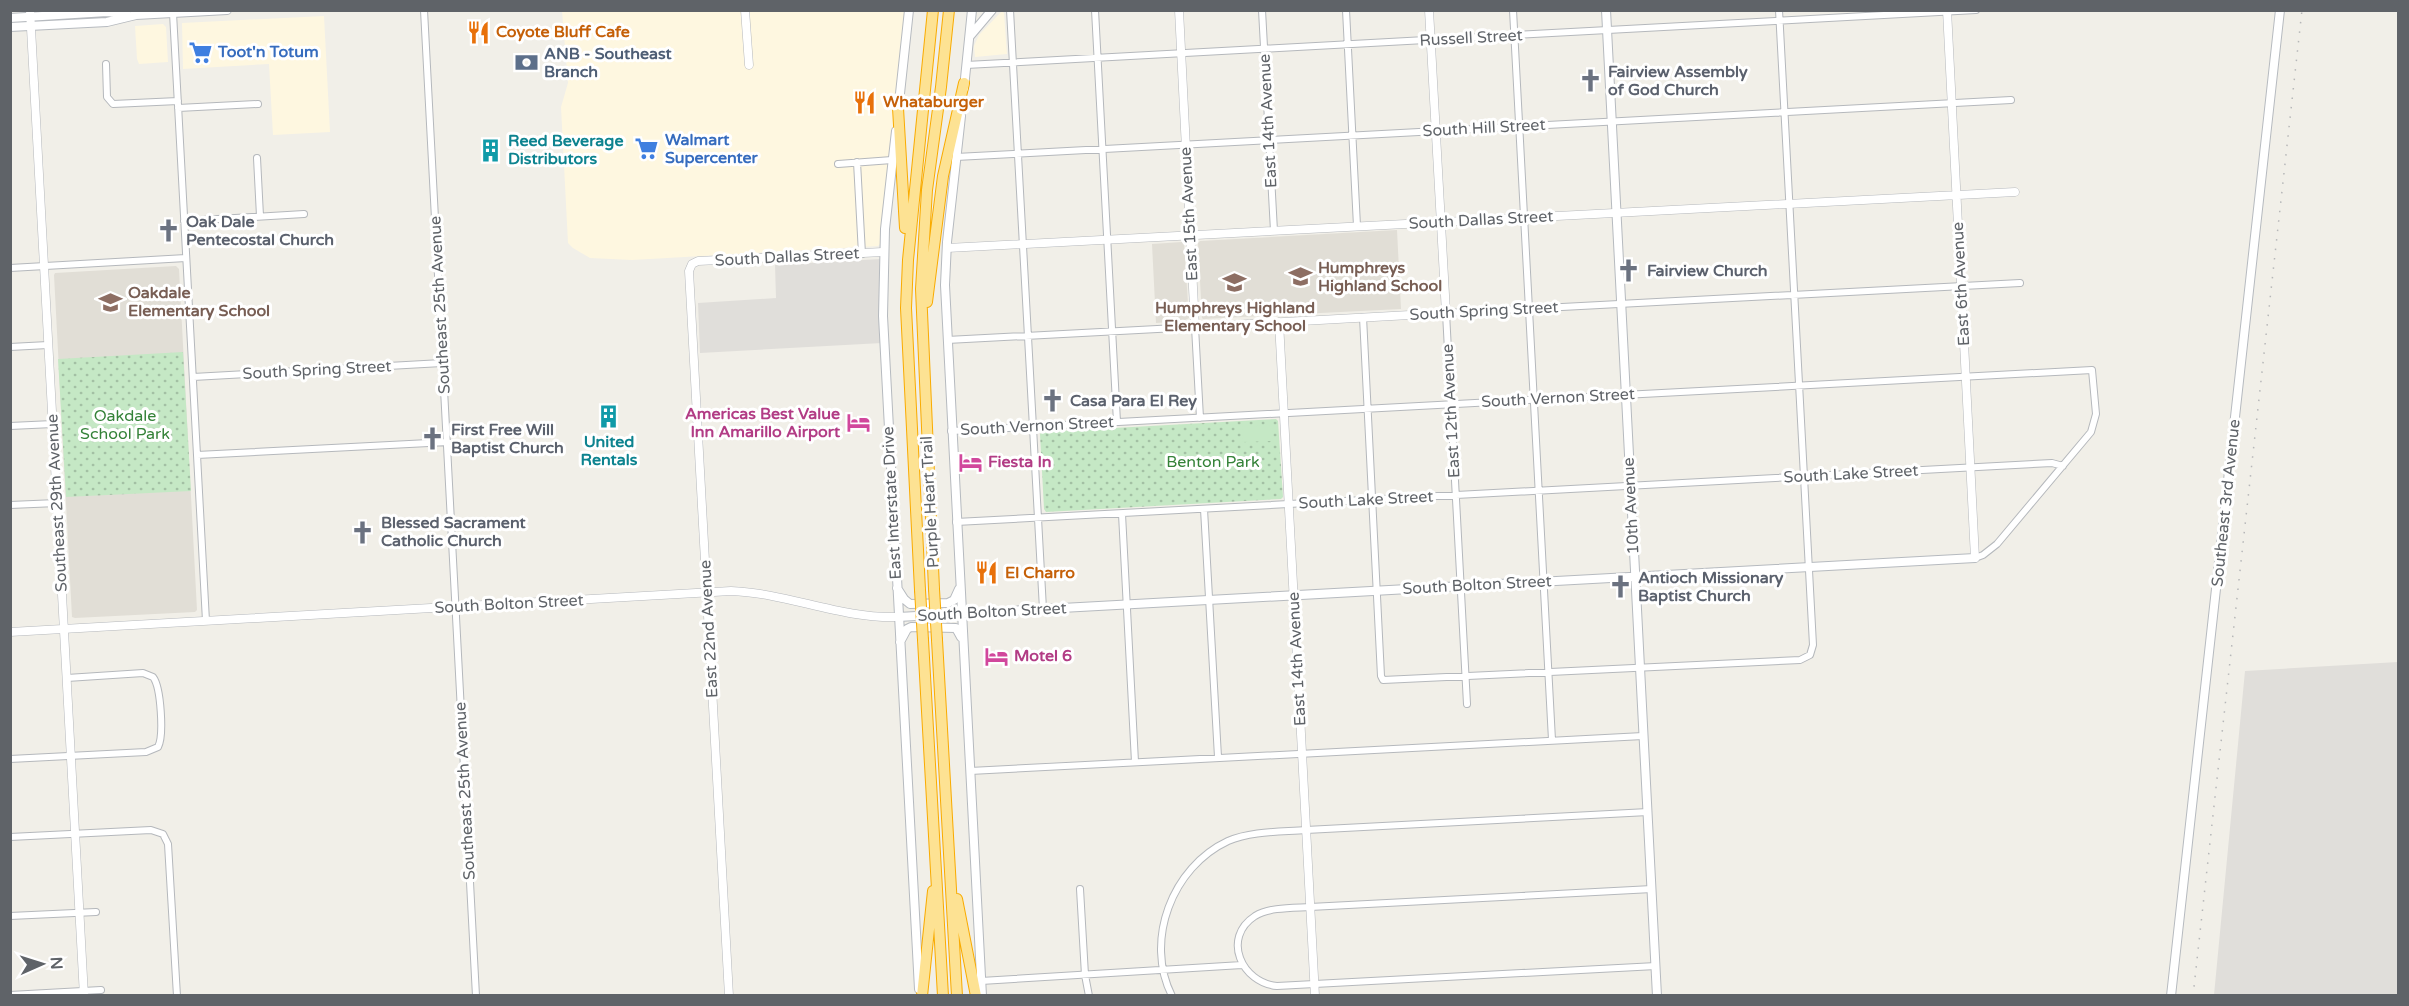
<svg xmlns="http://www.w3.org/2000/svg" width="2409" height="1006" font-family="'Varela Round',sans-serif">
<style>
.commercial{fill:#fef7e0}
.industrial{fill:#e0deda}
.education{fill:#e1ded6}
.park{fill:url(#park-dots)}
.pitch{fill:#c5e8c5}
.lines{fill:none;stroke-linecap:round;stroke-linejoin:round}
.minor-casing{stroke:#b5b8bc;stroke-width:8}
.tertiary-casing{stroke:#b5b8bc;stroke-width:9}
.secondary-casing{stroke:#b6babf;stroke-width:10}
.motorway-casing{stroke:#f9ab00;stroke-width:12}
.minor{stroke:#fff;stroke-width:6}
.tertiary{stroke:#fff;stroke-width:8}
.secondary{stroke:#fff;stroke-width:8}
.motorway{stroke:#fde293;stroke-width:10}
.rail{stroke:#b6b7b8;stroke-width:1.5;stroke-dasharray:1.5 8;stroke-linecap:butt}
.motorway-bridge-casing{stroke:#f9ab00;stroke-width:12;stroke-linecap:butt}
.motorway-bridge{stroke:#fde293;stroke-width:10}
.labels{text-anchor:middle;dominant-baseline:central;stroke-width:6;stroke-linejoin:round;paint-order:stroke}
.food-label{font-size:16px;font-weight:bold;fill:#c56008;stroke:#fff;text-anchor:start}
.street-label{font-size:16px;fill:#5f6368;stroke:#fff}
.shop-label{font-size:16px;font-weight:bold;fill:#366cbe;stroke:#fff;text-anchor:start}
.service-label{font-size:16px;font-weight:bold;fill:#4e5e75;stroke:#fff;text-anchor:start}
.worship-label{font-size:16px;font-weight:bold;fill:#5b616d;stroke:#fff;text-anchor:start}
.culture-label{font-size:16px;font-weight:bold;fill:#0d838f;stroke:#fff;text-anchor:start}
.education-label{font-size:16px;font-weight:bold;fill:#785e54;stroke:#fff;text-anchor:start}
.hotel-label{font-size:16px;font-weight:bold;fill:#b23c85;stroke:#fff;text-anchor:start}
.park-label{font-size:16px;fill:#348238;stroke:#fff}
</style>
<defs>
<pattern id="park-dots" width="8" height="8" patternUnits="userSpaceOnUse" patternTransform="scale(1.5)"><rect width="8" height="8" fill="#c5e8c5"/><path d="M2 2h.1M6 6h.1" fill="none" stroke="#a3c0a4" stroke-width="1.8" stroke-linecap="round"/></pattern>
</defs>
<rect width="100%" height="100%" fill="#f1efe8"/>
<path class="commercial" d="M562 11H905L881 243 878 246 632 260 590 258 573 248 568 243 561 107 568 83Z
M1002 11 1004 13 1007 54 975 57 974 46 979 35Z
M324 16 330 132 273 135 269 64 183 69 182 23Z
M163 24 166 27 168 62 139 64 137 59 135 26Z"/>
<path class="industrial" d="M881 259 879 288 882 343 700 353 698 303 776 298 775 265Z
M2398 662V995H2214L2245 671Z"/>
<path class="education" d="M1397 230 1401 309 1203 319 1202 318 1198 243 1200 241Z
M1182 242 1184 243 1189 318 1183 321 1156 323 1152 244Z
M176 266 179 269 197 610 195 612 75 618 72 617 54 275 55 273Z"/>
<path class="park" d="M183 352 191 491 66 497 58 359Z
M1276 419 1278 421 1283 497 1281 499 1046 512 1044 509 1040 434 1042 432Z"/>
<path class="pitch" d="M1272 425 1273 441 1243 442 1242 427Z"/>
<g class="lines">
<defs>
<path id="minor" d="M424 10 476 996
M1010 10 1043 609
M1095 10 1117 422
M1262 10 1274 231
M1346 10 1357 226
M1513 10 1552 740
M173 13 206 621
M106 64 107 97 113 104 178 101
M966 65 1976 10
M178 108 258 104
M956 157 2011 100
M257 158 260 216
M857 162 862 254
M838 164 892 160
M184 221 304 214
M10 268 186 258
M1363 317 1381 676 1383 680 1800 660 1810 655 1813 645 1779 10
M947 340 1195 327 1200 418
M10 347 48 345
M193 377 442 363
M10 426 53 424
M951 431 2092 370 2096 414 2091 432 1997 544 1983 555 1975 558
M197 455 448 442
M10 505 57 503
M1204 509 1218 757
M1122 514 1135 762
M956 522 2052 463 2063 466
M1467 704 1446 313 2020 283
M10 759 146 752 158 747C164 736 161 687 153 677L143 673 67 678
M970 771 1643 736
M10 837 151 830 163 834 168 844 177 996
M1080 889 1085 975 1089 996
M1652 889 1310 907C1293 908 1270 907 1255 916 1221 938 1242 983 1277 986L1656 966
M10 916 96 912
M981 981 1242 965
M10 995 101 990
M1172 996C1144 941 1172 867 1228 841 1251 831 1281 832 1306 830L1648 812"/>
<path id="tertiary" d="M30 10 84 996
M745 10 749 65
M1179 10 1195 327 1446 313 1429 10
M1947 10 1975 558
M947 248 2015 192
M1279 322 1315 996
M10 632 731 591C788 593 840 619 898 617
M729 996 689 271 692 264 698 261 883 252"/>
<path id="secondary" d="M1606 10 1657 996
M10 18 107 12 126 14
M10 27 107 22 136 15 227 10
M970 36 992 10
M964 88 972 10
M898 112 909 10
M961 116 947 242 945 285 982 996
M896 131 885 229 883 316 919 989
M897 588 904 599 910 604 948 603 954 600 959 589
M898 617 1975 558
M900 642 907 629 911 627 956 628 961 637
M2171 996 2280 10"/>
<path id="motorway" d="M898 108 905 228
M927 302 943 176 964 83
M934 589 921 289 927 190 941 87 949 10
M920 590 906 308 908 260 933 10
M923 640 943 996
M937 640 957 996
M957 899 976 996
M922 996 933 891"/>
</defs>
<use href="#minor" class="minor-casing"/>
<use href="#tertiary" class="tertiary-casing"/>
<use href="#secondary" class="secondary-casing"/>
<use href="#motorway" class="motorway-casing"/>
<use href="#minor" class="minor"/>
<use href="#tertiary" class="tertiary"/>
<use href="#secondary" class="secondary"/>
<use href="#motorway" class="motorway"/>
<path class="rail" d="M2193 996 2302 10"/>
<defs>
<path id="motorway-bridge" d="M934 589 937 640
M920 590 923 640"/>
</defs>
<use href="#motorway-bridge" class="motorway-bridge-casing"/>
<use href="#motorway-bridge" class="motorway-bridge"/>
</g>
<defs>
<symbol id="restaurant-bare" viewBox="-9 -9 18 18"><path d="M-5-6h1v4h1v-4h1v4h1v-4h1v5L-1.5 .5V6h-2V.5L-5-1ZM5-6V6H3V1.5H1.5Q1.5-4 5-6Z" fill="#e8710a" stroke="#fff" stroke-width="2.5" paint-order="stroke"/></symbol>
<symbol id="supermarket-bare" viewBox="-9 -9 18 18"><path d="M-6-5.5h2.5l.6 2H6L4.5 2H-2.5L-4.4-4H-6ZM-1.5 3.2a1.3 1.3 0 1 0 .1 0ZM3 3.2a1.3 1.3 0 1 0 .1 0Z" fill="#3f7fe0" stroke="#fff" stroke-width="2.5" paint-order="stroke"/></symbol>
<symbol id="bank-bare" viewBox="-9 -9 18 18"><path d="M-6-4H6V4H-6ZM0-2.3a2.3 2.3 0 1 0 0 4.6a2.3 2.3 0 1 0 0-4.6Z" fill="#5c6f8a" stroke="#fff" stroke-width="2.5" paint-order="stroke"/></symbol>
<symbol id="church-bare" viewBox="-9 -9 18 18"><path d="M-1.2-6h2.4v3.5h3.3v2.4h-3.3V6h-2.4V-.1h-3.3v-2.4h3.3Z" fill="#6b7280" stroke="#fff" stroke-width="2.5" paint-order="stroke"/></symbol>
<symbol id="building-bare" viewBox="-9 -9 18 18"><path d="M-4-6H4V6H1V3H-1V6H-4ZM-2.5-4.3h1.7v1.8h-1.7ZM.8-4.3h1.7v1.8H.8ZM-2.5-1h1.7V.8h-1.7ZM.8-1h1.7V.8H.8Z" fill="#0f9aa8" stroke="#fff" stroke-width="2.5" paint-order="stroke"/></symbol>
<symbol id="school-bare" viewBox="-9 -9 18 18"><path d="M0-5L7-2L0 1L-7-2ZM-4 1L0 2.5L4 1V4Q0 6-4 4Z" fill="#8d6e63" stroke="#fff" stroke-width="2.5" paint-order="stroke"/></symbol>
<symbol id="hotel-bare" viewBox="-9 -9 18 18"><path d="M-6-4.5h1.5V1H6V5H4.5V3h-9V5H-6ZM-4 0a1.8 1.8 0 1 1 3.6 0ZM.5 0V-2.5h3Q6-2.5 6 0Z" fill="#d1479c" stroke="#fff" stroke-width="2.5" paint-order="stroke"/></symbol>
</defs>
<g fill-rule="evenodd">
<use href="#restaurant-bare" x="462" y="16" width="33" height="33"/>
<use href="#supermarket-bare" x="184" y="36" width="33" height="33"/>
<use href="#bank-bare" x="510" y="46" width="33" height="33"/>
<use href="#church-bare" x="1574" y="64" width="33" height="33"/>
<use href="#restaurant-bare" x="848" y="86" width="33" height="33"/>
<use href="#supermarket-bare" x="630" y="132" width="33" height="33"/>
<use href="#building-bare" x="474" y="134" width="33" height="33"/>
<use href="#church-bare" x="152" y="214" width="33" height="33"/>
<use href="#church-bare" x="1612" y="254" width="33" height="33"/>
<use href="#school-bare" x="1284" y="260" width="33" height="33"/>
<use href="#school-bare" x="1218" y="266" width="33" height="33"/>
<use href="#school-bare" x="94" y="286" width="33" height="33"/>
<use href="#church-bare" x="1036" y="384" width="33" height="33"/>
<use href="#building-bare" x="592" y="400" width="33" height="33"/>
<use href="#hotel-bare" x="842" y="406" width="33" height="33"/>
<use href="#church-bare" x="416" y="422" width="33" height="33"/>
<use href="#hotel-bare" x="954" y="446" width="33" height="33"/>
<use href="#church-bare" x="346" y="516" width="33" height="33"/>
<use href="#restaurant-bare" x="970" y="556" width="33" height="33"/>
<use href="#church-bare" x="1604" y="570" width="33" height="33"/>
<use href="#hotel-bare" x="980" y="640" width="33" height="33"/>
</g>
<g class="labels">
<g class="food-label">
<text x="496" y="32">Coyote Bluff Cafe</text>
<text x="883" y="102">Whataburger</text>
<text x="1005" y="573">El Charro</text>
</g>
<g class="street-label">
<text transform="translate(1471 38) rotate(-3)">Russell Street</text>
<text transform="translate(1268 121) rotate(-93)">East 14th Avenue</text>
<text transform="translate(1484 128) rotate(-3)">South Hill Street</text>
<text transform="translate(1189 214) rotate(-93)">East 15th Avenue</text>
<text transform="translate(1481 220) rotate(-3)">South Dallas Street</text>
<text transform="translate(787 257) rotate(-3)">South Dallas Street</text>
<text transform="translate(1961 284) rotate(-93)">East 6th Avenue</text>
<text transform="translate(440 305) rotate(-93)">Southeast 25th Avenue</text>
<text transform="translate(1484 311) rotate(-3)">South Spring Street</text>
<text transform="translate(317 370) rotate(-3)">South Spring Street</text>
<text transform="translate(1558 398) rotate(-3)">South Vernon Street</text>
<text transform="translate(1451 411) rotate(-93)">East 12th Avenue</text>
<text transform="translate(1037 426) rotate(-3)">South Vernon Street</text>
<text transform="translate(1851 474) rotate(-3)">South Lake Street</text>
<text transform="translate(1366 500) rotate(-3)">South Lake Street</text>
<text transform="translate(930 502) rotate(-93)">Purple Heart Trail</text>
<text transform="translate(57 503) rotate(-93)">Southeast 29th Avenue</text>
<text transform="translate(892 503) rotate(-93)">East Interstate Drive</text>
<text transform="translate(2226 503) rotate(-84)">Southeast 3rd Avenue</text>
<text transform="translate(1631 506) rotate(-93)">10th Avenue</text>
<text transform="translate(1477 585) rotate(-3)">South Bolton Street</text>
<text transform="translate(509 604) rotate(-3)">South Bolton Street</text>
<text transform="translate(992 612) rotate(-3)">South Bolton Street</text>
<text transform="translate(709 629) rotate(-93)">East 22nd Avenue</text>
<text transform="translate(1297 659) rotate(-93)">East 14th Avenue</text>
<text transform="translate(465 791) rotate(-93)">Southeast 25th Avenue</text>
</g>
<g class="shop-label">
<text x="218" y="52">Toot'n Totum</text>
<text x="665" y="140">Walmart<tspan x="665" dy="18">Supercenter</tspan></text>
</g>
<g class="service-label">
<text x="544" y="54">ANB - Southeast<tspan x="544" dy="18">Branch</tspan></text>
</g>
<g class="worship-label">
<text x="1608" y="72">Fairview Assembly<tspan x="1608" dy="18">of God Church</tspan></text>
<text x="186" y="222">Oak Dale<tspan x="186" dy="18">Pentecostal Church</tspan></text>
<text x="1647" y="271">Fairview Church</text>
<text x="1070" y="401">Casa Para El Rey</text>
<text x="451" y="430">First Free Will<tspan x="451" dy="18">Baptist Church</tspan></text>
<text x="381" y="523">Blessed Sacrament<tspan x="381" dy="18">Catholic Church</tspan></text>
<text x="1638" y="578">Antioch Missionary<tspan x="1638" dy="18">Baptist Church</tspan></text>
</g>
<g class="culture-label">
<text x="508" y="141">Reed Beverage<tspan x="508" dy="18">Distributors</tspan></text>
<text x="609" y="442" text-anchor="middle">United<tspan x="609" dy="18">Rentals</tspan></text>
</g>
<g class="education-label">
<text x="1318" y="268">Humphreys<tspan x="1318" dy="18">Highland School</tspan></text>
<text x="128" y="293">Oakdale<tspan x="128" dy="18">Elementary School</tspan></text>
<text x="1235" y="308" text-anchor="middle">Humphreys Highland<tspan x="1235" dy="18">Elementary School</tspan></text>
</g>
<g class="hotel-label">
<text x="840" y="414" text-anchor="end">Americas Best Value<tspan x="840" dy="18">Inn Amarillo Airport</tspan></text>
<text x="988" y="462">Fiesta In</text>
<text x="1014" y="656">Motel 6</text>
</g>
<g class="park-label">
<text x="125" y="416">Oakdale<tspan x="125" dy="18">School Park</tspan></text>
<text x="1213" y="462">Benton Park</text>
</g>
</g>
<rect width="2409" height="1006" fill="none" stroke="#5f6368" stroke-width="24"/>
<g transform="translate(42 964) rotate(87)" stroke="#ffffff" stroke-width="4.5" paint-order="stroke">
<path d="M0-4.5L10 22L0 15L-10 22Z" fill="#5f6368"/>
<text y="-9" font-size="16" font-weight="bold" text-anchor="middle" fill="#5f6368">N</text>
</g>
</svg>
